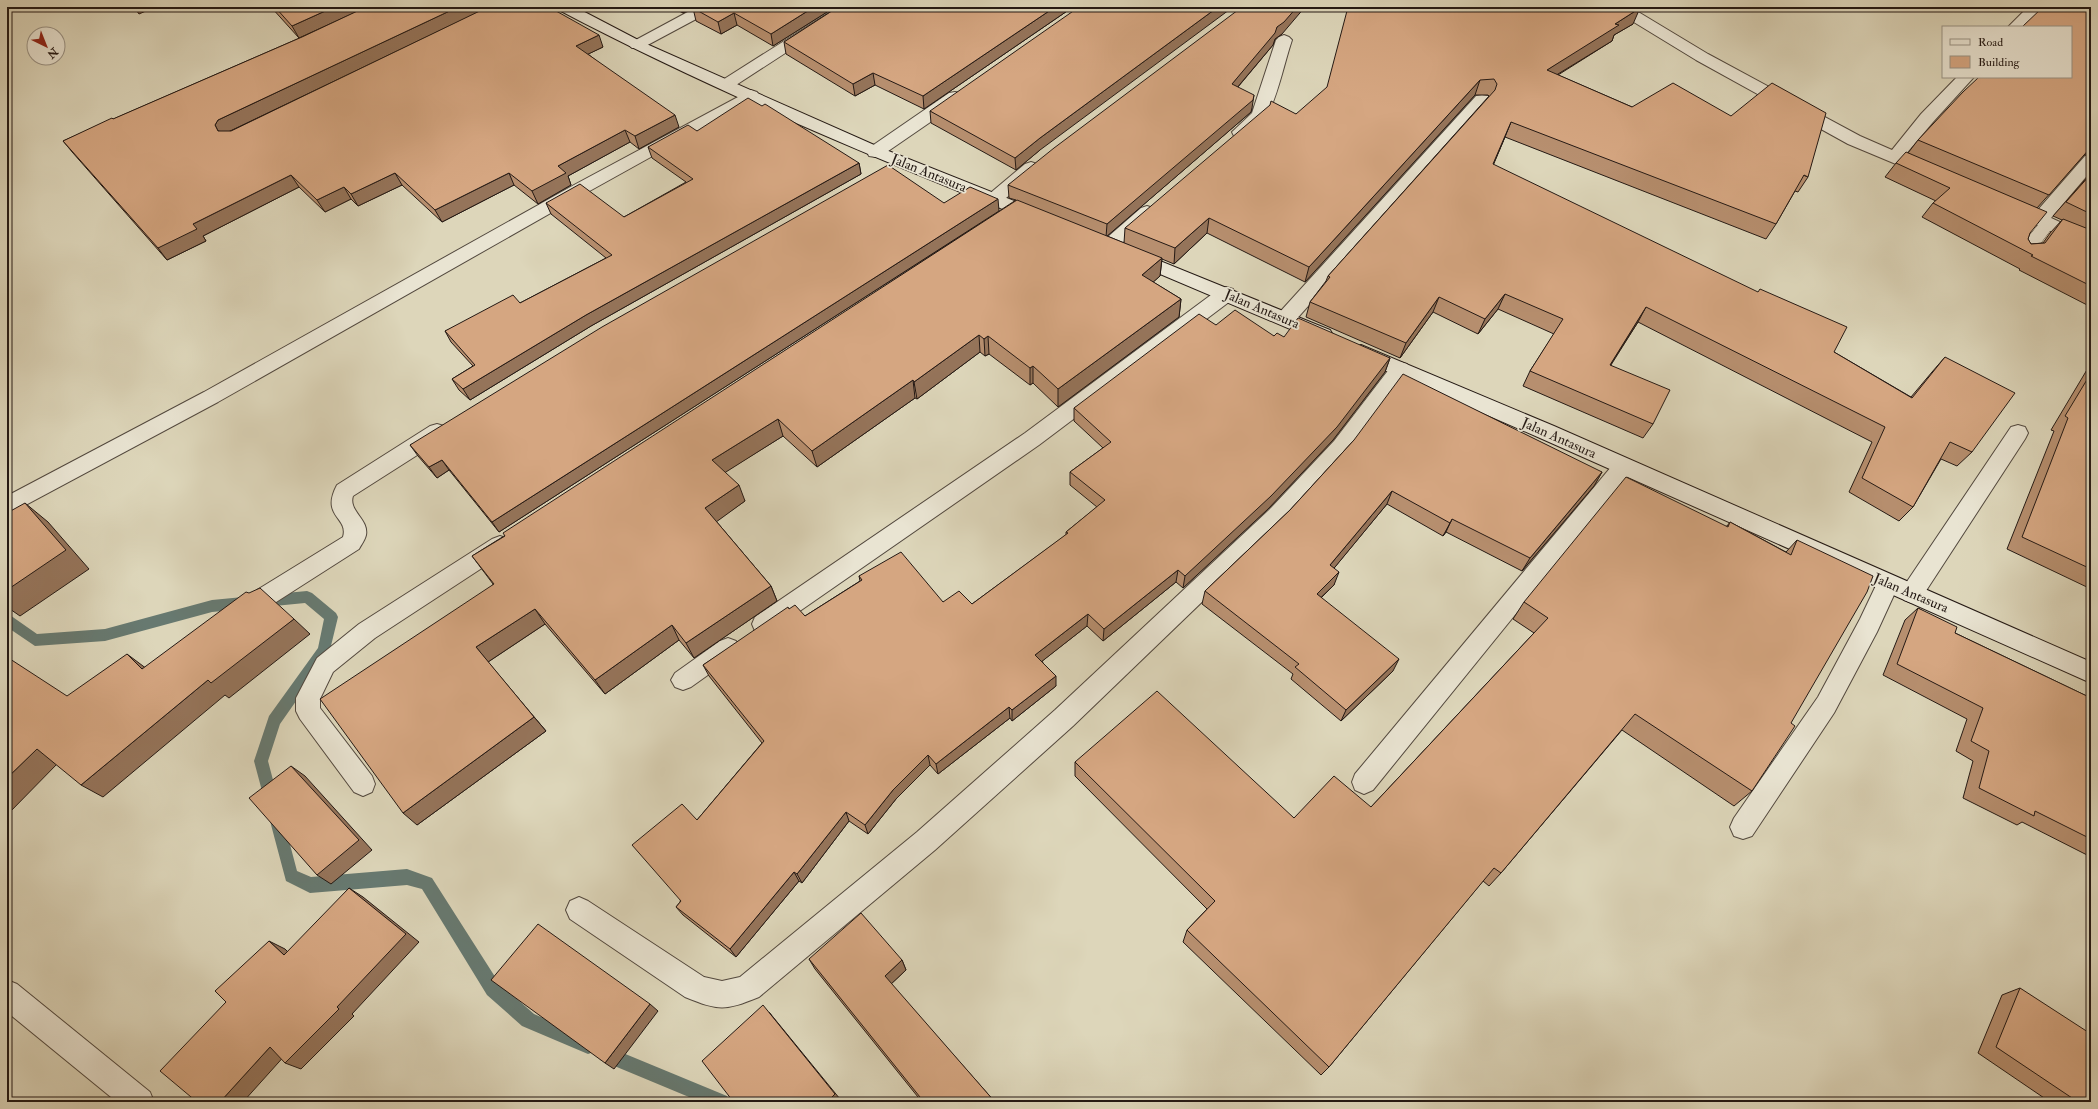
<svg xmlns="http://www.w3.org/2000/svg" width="2098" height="1109" font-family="'IM FELL Double Pica',serif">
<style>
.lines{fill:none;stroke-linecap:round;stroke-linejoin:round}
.stream{fill:#677970;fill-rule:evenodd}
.lane-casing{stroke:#52483e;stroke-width:1}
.street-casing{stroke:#52483e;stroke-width:2}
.secondary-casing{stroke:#241914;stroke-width:2}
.lane{fill:#e9e4d2;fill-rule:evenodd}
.street{fill:#e9e4d2;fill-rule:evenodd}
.secondary{fill:#e9e4d2;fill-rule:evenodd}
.wall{fill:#b78f6f;stroke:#241914;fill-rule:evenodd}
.shaded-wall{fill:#95745a;stroke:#241914}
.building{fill:#d5a681;stroke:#241914}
.labels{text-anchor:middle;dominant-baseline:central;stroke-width:3.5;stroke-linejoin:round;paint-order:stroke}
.street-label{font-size:14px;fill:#241914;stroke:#e9e4d2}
</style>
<rect width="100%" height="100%" fill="#ddd6ba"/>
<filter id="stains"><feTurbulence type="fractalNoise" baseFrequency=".005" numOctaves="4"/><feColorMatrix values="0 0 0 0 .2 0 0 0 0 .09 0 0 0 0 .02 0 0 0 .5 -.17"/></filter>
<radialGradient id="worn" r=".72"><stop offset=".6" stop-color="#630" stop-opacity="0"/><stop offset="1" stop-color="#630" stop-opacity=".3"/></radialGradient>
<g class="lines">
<path class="stream" d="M307 591 312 593 336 613 338 617 329 654 280 724 268 761 297 871 311 877 407 869 432 878 499 983 534 1014 594 1040 596 1046 594 1052 588 1054 522 1026 487 995 422 889 407 885 310 893 286 881 254 761 269 716 318 648 324 619 305 603 212 612 105 641 35 646 7 627V613L37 634 105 629 212 600Z
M606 1046 727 1096 730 1102H701L600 1060 598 1054 600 1048Z"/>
<defs>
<path id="lane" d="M2048 218 2053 219 2056 223 2053 227 2031 256 2025 257 2019 256 2017 252 2019 248 2043 219Z"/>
<path id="street" d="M697 7H716L713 10 642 48H632L629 45 632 42Z
M838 7H856L733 87H721L719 84 721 81Z
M1611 7H1630L1708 54 1860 136 1892 150 1921 114 1957 77H1974L1933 122 1905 155 1933 167 1936 171 1933 175 1927 177 1848 144 1696 60 1614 10Z
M2028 7H2045L2025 27H2008Z
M1284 35 1289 37 1292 40C1284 64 1279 91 1268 114 1264 125 1246 139 1234 136L1232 132 1252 113 1276 40 1279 37Z
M751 90 757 92 759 95 757 98 586 193 218 402 7 515V496L204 392 574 185Z
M955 92 961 93 963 97 961 101 881 156 875 157 869 156 867 152 869 148 949 93Z
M1482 95 1488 96 1490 100 1488 104 1293 323 1286 325 1279 323 1276 318 1279 313 1476 96Z
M2091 155V171L2051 218 2091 236V249L2008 212 2005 208 2008 204 2014 202 2037 211 2085 156Z
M1031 162 1037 164 1040 168 1037 172 1000 203 994 205 988 203 985 199 988 195 1025 164Z
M1147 206 1153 208 1156 212 1153 216 1114 250 1108 252 1102 250 1099 246 1102 242 1141 208Z
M1226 287 1233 289 1235 294 1233 299 1039 445 771 631 763 634 755 631 752 624 755 617 1025 433 1219 289Z
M1400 362 1407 364 1410 369 1407 374 1348 453 1285 522 1073 726 935 850 759 997C724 1011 720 1011 685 997L570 919 566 910 570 901 579 897 588 901 704 977 722 981 740 977 917 832 1055 710 1269 510 1334 441 1393 364Z
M437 424 444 426 447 432 444 438 353 496C348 511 369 519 366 535 365 540 361 545 359 549L273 604 265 607 257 604 254 597 257 590 343 537C349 517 320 517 337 485L430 426Z
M2018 425 2025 427 2028 433 2025 439 1920 600 1912 603 1904 600 1901 593 1904 586 2011 427Z
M1623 459 1630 461 1633 467 1630 473 1373 790 1364 794 1355 790 1352 782 1355 774 1616 461Z
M500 536 508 539 511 545 508 551 375 638 333 672 320 699V708L372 776 375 784 372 792 363 796 354 792 300 719 296 711V698L317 658 359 624 492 539Z
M1888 575 1896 577 1899 584 1877 632 1834 713 1752 836 1743 839 1734 836 1730 827 1734 818 1818 697 1860 619 1880 577Z
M728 638 736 641 740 648 736 655 691 687 683 690 675 687 671 680 675 673 720 641Z
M7 980 17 984 150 1092 154 1102H117L7 1012Z"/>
<path id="secondary" d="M556 7H575L642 42 881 148 1042 212 1045 216 1042 220 1036 222 1030 220C870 156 711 90 559 10Z
M1133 250 1330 330 1333 335 1330 340 1323 342 1316 340 1127 260 1124 256 1127 252Z
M1361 345 1554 426 2091 662V683L1540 438 1354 357 1351 352 1354 347Z"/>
</defs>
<use href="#lane" class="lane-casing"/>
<use href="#street" class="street-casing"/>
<use href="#secondary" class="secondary-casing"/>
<use href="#lane" class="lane"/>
<use href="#street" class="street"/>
<use href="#secondary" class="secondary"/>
</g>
<path class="wall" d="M271 7H549L603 47 588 54 679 127 639 149 630 142 568 176 571 185 538 204 514 185 442 222 402 185 358 206 351 199 325 212 299 187 203 236 206 241 167 260 73 153 63 141 302 37 323 27 299 38ZM482 10 231 131H229L251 121Z
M671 7H694L683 13Z
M835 7 773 46 737 25 721 34 696 21 693 8Z
M838 7H1073L924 109 875 85 855 96 786 54 784 42Z
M2091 7V154L2084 155 2037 208 2028 239 2031 244 2043 243 2050 233 2062 220 2053 216 2091 173V307L2019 270 2020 269 1922 217 1933 203 1936 201 1885 177 1896 163 1908 153 1918 140Z
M1633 24 1614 35 1612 41 1558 75 1632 107 1808 177 1798 192 1795 191 1776 224 1766 239 1505 137 1493 165 1834 352 1911 397 1932 372 1945 357 1972 452 1957 466 1941 459 1913 507 1899 521 1849 492 1872 442 1638 322 1611 365 1653 424 1643 438 1523 386 1530 371 1554 334 1498 309 1478 334 1433 312 1400 358 1306 317 1310 302 1326 281 1328 276 1489 96 1488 95H1475L1305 282 1207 233 1174 264 1162 259 1160 276 1153 282 1181 299 1179 317 1058 407 1033 383 1030 385 989 354 985 356 980 352 917 399 915 398 817 467 783 436 725 472 745 501 716 521 771 586 777 601 694 658 679 640 605 694 545 624 488 662 546 731 417 825 493 584 472 556 504 536 1016 200 1009 198 1008 185 1282 34 1275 39 1273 45 1238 87 1252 108 1251 112 1107 236 1124 243 1125 228 1296 114Z
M930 111 1040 150 1016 170 931 123Z
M697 131 859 163 861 174 591 326 470 400 459 390 452 379 473 366 451 342 445 331 520 303 606 258 551 214 546 203 624 217 686 182 652 158 648 147Z
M944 203 999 211 499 532 449 470 437 478 418 456 410 445Z
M1216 325 1390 358 1385 372 1333 440 1268 509 1183 588 1176 582 1103 641 1087 626 1042 661 1056 686 1012 721 1010 718 938 774 930 765 896 799 868 834 849 821 802 883 799 881 736 957 683 915 676 907 680 902 697 820 762 743 709 676 703 665 789 609 805 616 860 581 859 576 943 602 972 604 1066 535V532L1097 507 1070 485V472L1103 448 1074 421V408Z
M2091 363V589L2007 549 2054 431 2051 430Z
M1354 440 1602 472 1594 486 1522 571 1446 532 1443 536 1387 504 1334 568V585L1321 598 1393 671 1341 721 1291 679 1293 674 1202 604 1205 591 1290 510Z
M1730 522 1786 552 1797 540 1752 791 1734 806 1622 730 1501 873 1489 886 1483 881 1329 1067 1321 1075 1183 942 1187 930 1207 909 1075 776V762L1294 818 1371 807 1534 633 1513 619 1524 602 1727 526Z
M1918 608 1955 633 2091 698V857L2022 822 2017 825 1963 798 1973 761 1956 751 1967 719 1883 675 1905 620Z
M809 959 902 960 906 970 891 984 995 1102H922L815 969Z
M2020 988 2091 1102H2050L1978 1053 2002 995Z"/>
<path class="shaded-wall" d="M134 7H155L139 14Z
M334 7H367L299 38 292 26Z
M458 7H489L226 133 218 131 215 125 218 120Z
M681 7H694L683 13Z
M814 7H835L773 46 771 34Z
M1055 7H1073L924 109 923 96Z
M1218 7H1233L1040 150 1016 170 1015 158 1040 138Z
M1297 7H1305L1282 34 1275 39 1273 45 1230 96 1232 84 1277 27Z
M1640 8 1633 24 1614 35 1612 41 1540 85 1547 70 1615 24Z
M734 13 737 25 721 34 718 22Z
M599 35 603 47 580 58 576 46Z
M873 73 875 85 855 96 853 84Z
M1480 80 1475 95 1305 282 1309 267Z
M1254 95 1252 108 1251 112 1106 237 1107 224Z
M675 115 679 127 639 149 635 136Z
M1511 122 1505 137 1487 180 1493 164Z
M625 130 630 142 568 176 571 185 538 204 532 191 558 166Z
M859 163 861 174 591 326 470 400 463 389 586 315Z
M395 173 402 185 358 206 351 194Z
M509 173 514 185 442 222 435 210Z
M291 175 299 187 203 236 206 241 167 260 158 248 193 224Z
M344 187 351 199 325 212 317 200Z
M998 199 999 211 499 532 492 522Z
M1209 218 1207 233 1174 264 1175 248Z
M1162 258 1160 276 1141 293 1142 275Z
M1505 294 1498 309 1478 334 1485 319Z
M1439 297 1433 312 1400 358 1406 343Z
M1181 299 1179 317 1058 407V389Z
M1646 307 1638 322 1601 379 1610 365Z
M979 335 980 352 917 399 914 382Z
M988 336 989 354 985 356 984 339Z
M1390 358 1385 372 1333 440 1268 509 1183 588 1185 576Z
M1033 366V383L1030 385V368Z
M913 380 915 398 817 467 812 451Z
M778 419 783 436 718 477 712 460Z
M442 460 449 470 437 478 429 467Z
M1602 472 1594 486 1522 571 1530 558Z
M739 485 745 501 712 525 705 508Z
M1392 491 1387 504 1326 578 1330 565Z
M25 503 48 522 89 569 20 616 7 607V590Z
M1452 519 1446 532 1443 536 1450 523Z
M1178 570 1176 582 1103 641 1104 629Z
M1339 572 1334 585 1312 606 1317 594Z
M771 586 777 601 694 658 686 643Z
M535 609 545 624 488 662 476 647Z
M1088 614 1087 626 1036 666 1035 655Z
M294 619 310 634 229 698 225 695 103 797 81 785 208 680Z
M672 625 679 640 605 694 595 680Z
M127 654 147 669H142Z
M1399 659 1393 671 1341 721 1346 710Z
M1056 676V686L1012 721V710Z
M1009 707 1010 718 938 774 936 764Z
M534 717 546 731 417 825 403 813Z
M37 749 59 762 7 815V778Z
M928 755 930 765 896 799 868 834 865 825 893 790Z
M291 766 305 776 372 850 331 884 317 875Z
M846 812 849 821 802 883 797 874Z
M794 872 799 881 736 957 730 949Z
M349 888 363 897 419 942 352 1014 354 1016 301 1069 285 1063 337 1007Z
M269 941 285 949 299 963 284 955Z
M902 960 906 970 889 986 885 976Z
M650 1004 658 1011 614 1069 605 1063Z
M769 1012 840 1099 837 1102H827Z
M270 1047 287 1053 243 1102H220Z"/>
<path class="building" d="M275 7H334L292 26Z
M366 7H458L218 120 215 125 218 131H231L488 7H549L599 35 576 46 675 115 635 136 625 130 558 166 566 173 532 191 509 173 435 210 395 173 351 194 344 187 317 200 291 175 193 224 197 229 158 248 63 141 112 118 113 119 302 37Z
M696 7H814L771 34 734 13 718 22 693 8Z
M838 7H1055L923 96 873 73 853 84 784 42Z
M1079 7H1218L1040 138 1015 158 930 111Z
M1242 7H1297L1284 22 1277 27 1275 33 1232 84 1254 95 1253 100 1107 224 1008 185 1054 148Z
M1348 7H1638L1640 8 1615 24 1619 25 1547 70 1632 107 1673 83 1731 116 1772 83 1826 113 1808 177 1804 175 1776 224 1511 122 1493 164 1758 292 1760 289 1847 327 1834 352 1912 398 1945 357 2015 393 1972 452 1950 442 1913 507 1862 478 1885 427 1646 307 1610 365 1670 390 1653 424 1530 371 1563 319 1505 294 1485 319 1439 297 1406 343 1310 302 1330 277 1328 276 1495 90 1497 84 1494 79 1480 80 1309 267 1209 218 1175 248 1125 228 1270 105 1271 101 1296 114 1327 87Z
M2043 7H2091V147L2049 195 1918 140 1963 92 1979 77H2071V27H2022Z
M748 98 762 106 765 104 859 163 586 315 463 389 452 379 475 365 445 331 513 295 520 303 612 255 546 203 580 184 624 217 693 179 648 147 688 125 697 131Z
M1906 152 2047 212 2030 233 2028 239 2031 244 2045 243 2063 219 2091 230V286L2031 256 2033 255 1933 203 1950 188 1896 163Z
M888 165 944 203 970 187 998 199 492 522 442 460 429 467 410 445 602 327Z
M2091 174V214L2066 202Z
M1017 200 1162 258 1142 275 1181 299 1058 389 1033 366 1030 368 988 336 984 339 979 335 914 382 913 380 812 451 778 419 712 460 739 485 705 508 771 586 686 643 672 625 595 680 535 609 476 647 534 717 403 813 320 699 494 584 472 556 505 536 503 533Z
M1235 310 1274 336 1277 333 1284 337 1298 318 1390 358 1337 427 1271 496 1185 576 1178 570 1104 629 1088 614 1035 655 1056 676 1012 710 1009 707 936 764 928 755 893 790 865 825 846 812 797 874 794 872 730 949 676 907 681 901 632 845 682 804 697 820 764 741 703 665 788 607 789 609 795 605 805 616 862 580 859 576 901 552 943 602 959 591 972 604 1068 533 1066 532 1105 500 1070 472 1111 442 1074 408 1199 314 1216 325Z
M2091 373V569L2022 537 2068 418 2065 416Z
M1403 374 1602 472 1530 558 1452 519 1450 523 1392 491 1330 565 1339 572 1317 594 1399 659 1346 710 1295 667 1299 664 1205 591 1290 510 1354 440Z
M1626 477 1728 527 1730 522 1791 555 1797 540 1873 576 1867 592 1791 723 1795 726 1752 791 1635 714 1501 873 1494 868 1329 1067 1187 930 1215 901 1075 762 1157 691 1294 818 1334 776 1371 807 1548 618 1524 602Z
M25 503 66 550 7 590V513Z
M260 588 294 619 211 683 208 680 81 785 37 749 7 778V657L67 696 127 654 142 669 246 592 249 593Z
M1918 608 1957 627 1955 633 2091 698V839L2035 811 2034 816 1979 788 1989 751 1971 741 1983 708 1897 664Z
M291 766 359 840 317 875 249 798Z
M349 888 406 934 337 1007 339 1009 285 1063 270 1047 220 1102H197L160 1071 226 1002 215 991 269 941 284 955Z
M861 913 902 960 885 976 995 1102H924L809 959Z
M538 924 650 1004 605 1063 491 980Z
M2020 988 2091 1034V1102H2078L1996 1047Z
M763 1005 835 1094 827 1102H730L732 1100 702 1061Z"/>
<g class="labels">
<g class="street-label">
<text transform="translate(929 173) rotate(22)">Jalan Antasura</text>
<text transform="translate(1262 309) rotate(23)">Jalan Antasura</text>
<text transform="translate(1559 438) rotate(24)">Jalan Antasura</text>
<text transform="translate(1911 593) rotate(23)">Jalan Antasura</text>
</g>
</g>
<rect width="2098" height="1109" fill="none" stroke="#ddd6ba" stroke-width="24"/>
<rect x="8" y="8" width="2082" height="1093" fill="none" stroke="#241914" stroke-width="2"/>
<rect x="12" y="12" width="2074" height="1085" fill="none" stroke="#241914"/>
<rect x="1942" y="26" width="130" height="52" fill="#e9e4d2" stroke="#9a9386"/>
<rect x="1950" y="39" width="20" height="6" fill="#e9e4d2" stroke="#9a9386"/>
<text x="1978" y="46" font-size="12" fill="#241914">Road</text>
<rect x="1950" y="56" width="20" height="12" fill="#d5a681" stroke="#9a9386"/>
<text x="1978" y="66" font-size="12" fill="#241914">Building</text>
<g transform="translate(46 46) rotate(137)"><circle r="19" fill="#e9e4d2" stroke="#9a9386"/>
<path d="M0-3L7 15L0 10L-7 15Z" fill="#8f2418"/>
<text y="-6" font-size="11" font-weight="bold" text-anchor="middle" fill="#241914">N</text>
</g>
<rect width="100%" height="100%" filter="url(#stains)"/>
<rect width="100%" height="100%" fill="url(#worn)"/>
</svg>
